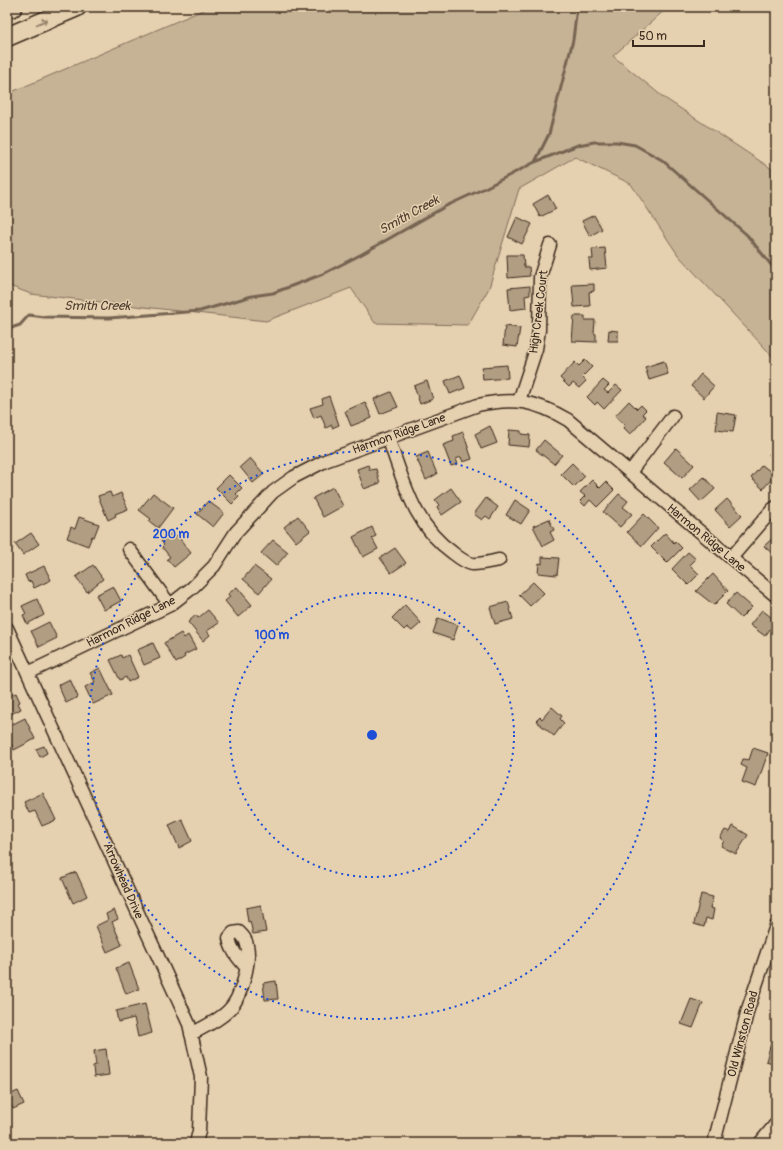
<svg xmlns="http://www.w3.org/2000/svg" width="783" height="1150" font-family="Pangolin,sans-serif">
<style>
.green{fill:#c6b295;stroke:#806e5a}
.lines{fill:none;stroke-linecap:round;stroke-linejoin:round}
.stream{stroke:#766451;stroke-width:3}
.building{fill:#b19d82;stroke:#3b2a1e}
.minor-casing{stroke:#3b2a1e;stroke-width:15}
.major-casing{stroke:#3b2a1e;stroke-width:18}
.highway-casing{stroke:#3b2a1e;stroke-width:21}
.minor{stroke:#e5d0af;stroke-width:12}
.major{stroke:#e5d0af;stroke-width:15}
.highway{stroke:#e5d0af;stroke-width:18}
.oneway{stroke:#907d66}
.ring{fill:none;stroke:#1d4ed8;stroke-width:2;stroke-dasharray:2 4}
.labels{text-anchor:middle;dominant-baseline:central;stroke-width:3;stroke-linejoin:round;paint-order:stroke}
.street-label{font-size:12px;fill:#3b2a1e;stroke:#e5d0af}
.water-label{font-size:13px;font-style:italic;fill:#4f3d2f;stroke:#e5d0af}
.centre{fill:#1d4ed8;stroke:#e5d0af;stroke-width:2}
.ring-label{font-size:12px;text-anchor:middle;font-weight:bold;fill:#1d4ed8;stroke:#e5d0af;stroke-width:3;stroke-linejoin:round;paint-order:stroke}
</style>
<rect width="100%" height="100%" fill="#e5d0af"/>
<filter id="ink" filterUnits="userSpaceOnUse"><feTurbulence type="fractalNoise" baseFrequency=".025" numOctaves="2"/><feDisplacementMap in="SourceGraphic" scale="8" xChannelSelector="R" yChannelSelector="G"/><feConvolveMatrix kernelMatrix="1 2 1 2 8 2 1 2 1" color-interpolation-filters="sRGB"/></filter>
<g filter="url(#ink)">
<path class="green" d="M210 7H668L613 56 663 97 772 169 773 225 776 228V360L678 255 631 184 575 157 519 189 489 288 468 325 375 323 351 288 266 321 31 294 7 285V94Z"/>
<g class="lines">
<path class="stream" d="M535 162 549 134 573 40 577 7
M7 312V316
M7 328 8 329 20 325 29 315 44 317 109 318 200 311 252 296 273 293 323 274 362 254 446 206 483 189 535 162 578 145 594 142H617L635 145 662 160 747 235 776 271"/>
</g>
<path class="building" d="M548 195 556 209 540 217 533 204Z
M594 215 602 229 590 236 582 221Z
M517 217 532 224 522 244 508 237Z
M605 248 607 268 590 270 589 259H593L592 249Z
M507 255H523L524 267H529L530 276 508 278Z
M594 284V291L589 292 590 306 574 307 572 285Z
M530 286V295L525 296 526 308 510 310 508 288Z
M574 316H585V320H595L594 333 596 334V342L572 341Z
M505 326 520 328 517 347 503 345Z
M609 330 618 331V341H608Z
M585 360 592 367 582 377 586 381 579 388 573 383 569 387 560 378 575 362 579 366Z
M664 361 668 374 649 380 645 367Z
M507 365 508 378 483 380 482 367Z
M701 374 714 386 704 398 691 386Z
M460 375 465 388 450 394 445 381Z
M603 380 609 385 604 390 608 393 616 385 622 390 604 409 597 402 595 405 587 397Z
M427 381 433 399 420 404 414 386Z
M391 392 398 407 380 414 374 399Z
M329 396 339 425 332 428V425L326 428 321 415 314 418 310 408 323 404 322 399Z
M629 401 637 409 641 405 646 410 642 414 646 417 630 435 623 428 625 425 615 416Z
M365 402 372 418 351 426 345 411Z
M717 412 736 415 733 432 716 430 717 422H716Z
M490 426 497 443 481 449 475 434Z
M509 430 521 431V434L530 435 529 447 508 445Z
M463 432 472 459 463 462 461 457 456 459 458 464 451 466 443 445 454 441 453 436Z
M544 440 562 455 554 464 536 450Z
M676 448 694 465 682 478 664 462Z
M776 450V464L769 454Z
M428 452 437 474 426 480 416 457Z
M250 458 264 474 253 483 240 467Z
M572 463 585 476 574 487 561 474Z
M368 465 370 470 376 469 380 483 364 489 357 469Z
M762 465 775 475 763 489 751 478Z
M229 475 242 488 236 494 239 497 232 504 216 488Z
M704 477 715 489 701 502 690 490Z
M592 480 600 488 606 482 614 490 597 507 590 500 585 506 580 501 585 496 580 492Z
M333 487 343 506 323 517 313 498Z
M451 488 461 502 442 515 437 507 439 505 435 500Z
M110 492 112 497 121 493 128 509 115 514 116 516 108 520 98 496Z
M153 493 173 508 158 528 149 521 151 519 139 510Z
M619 494 628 501 623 507 632 514 620 527 603 512Z
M486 498 498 507 490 519 486 516 482 520 474 514Z
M727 499 742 515 730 526 715 510Z
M515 500 530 510 521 524 506 515Z
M208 501 224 513 213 527 197 514Z
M644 514 658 528 642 546 627 532Z
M298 516 310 531 296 542 284 527Z
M79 517 99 524 94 537 92 536 88 546 67 538 71 527 75 529Z
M549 519 554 530 550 532 554 540 543 546 533 526Z
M372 527 376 536 372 538 378 549 363 557 353 537Z
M31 533 39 544 23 555 15 544Z
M665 533 674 543 675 541 682 548 667 563 651 547Z
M169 534 173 539 177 535 191 553 174 567 167 559 170 557 162 547 164 545 161 541Z
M774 537 776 539V557L764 546Z
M273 540 288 552 276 566 261 553Z
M395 548 406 563 391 573 380 558Z
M688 552 696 559 690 565 699 574 688 585 672 569Z
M542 557 559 558 557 575 538 573 539 563 542 564Z
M93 565 103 579 87 592 76 577Z
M44 566 51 580 34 588 31 581 28 582 25 575Z
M254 566 271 579 259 593 243 579Z
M713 574 728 591 714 605 696 591Z
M533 582 544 593 530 606 519 595Z
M113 586 121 601 104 610 96 595Z
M237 587 252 605 238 617 225 601 230 597 228 594Z
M736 593 752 607 741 618 726 604Z
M37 599 44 615 27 624 23 615 26 614 22 606Z
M508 602 513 619 495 624 490 607Z
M405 605 421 623 412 631 407 627 404 630 392 618Z
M208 610 219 623 207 631 210 635 203 641 188 622 196 615 198 618Z
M762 610 776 621 765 636 750 625Z
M438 618 458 625 453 640 433 633Z
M49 622 57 638 39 647 31 631Z
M181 633 184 638 188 635 196 649 184 655 185 657 176 663 164 643Z
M153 643 160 658 144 665 137 650Z
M121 655 122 658 128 655 138 677 128 682 126 677 120 680 110 660Z
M100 668 113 695 93 704 85 687 95 682 90 673Z
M70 679 78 697 66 703 58 685Z
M16 693 20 702 18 703 21 709 7 716V697Z
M552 707 562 716 560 719 564 723 554 736 536 721 540 717 542 719Z
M25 718 35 739 14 750 7 736V727Z
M44 746 47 753 40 757 36 749Z
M753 748 768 753 756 787 742 782 747 768 741 765 743 759 749 760Z
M43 793 56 820 42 826 35 811 29 813 24 802Z
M182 819 192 841 179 848 169 825Z
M733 826 748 835 736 854 721 846 724 841 720 838 725 830 730 832Z
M76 872 87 896 73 903 62 878Z
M701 894 713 897 710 908 714 909 712 920 706 918 704 927 694 924Z
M261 905 266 932 253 934 250 921 248 922 246 908Z
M114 910 118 919 112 922 122 945 107 952 96 926 108 920 106 914Z
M129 963 139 989 126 994 116 968Z
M276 981 278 999 265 1000 263 983Z
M691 999 703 1003 693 1028 681 1024Z
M145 1004 152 1033 138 1037 134 1018 118 1022 116 1011Z
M771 1043 776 1045V1064L766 1061Z
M106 1049 109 1075 94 1077 93 1066 96 1065 94 1051Z
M18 1091 24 1104 13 1109 7 1096Z"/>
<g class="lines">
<defs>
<path id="minor" d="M519 401 536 349 539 330 540 277 550 245
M388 438C404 481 413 525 453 553 458 557 466 563 472 564 478 565 493 561 499 560
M630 472 673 416
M129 549 170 605
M731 558 773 509 776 507
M7 628 189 1024 201 1077 199 1131 196 1143
M28 673 170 605 192 588 214 566 236 532 273 492 294 477 325 461 478 405C514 397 536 401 568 420L776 596
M191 1034C204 1027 218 1021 228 1011 241 999 251 962 247 945 246 939 243 936 239 932L233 933 229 938C231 950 238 958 246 967
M714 1143 748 1009 776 926"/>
<path id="major" d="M762 1143 776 1126"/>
<path id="highway" d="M7 9 13 7
M7 37 77 7"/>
</defs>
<use href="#minor" class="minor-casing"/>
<use href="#major" class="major-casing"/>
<use href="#highway" class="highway-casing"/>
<use href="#minor" class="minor"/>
<use href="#major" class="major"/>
<use href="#highway" class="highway"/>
</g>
<defs><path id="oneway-shaft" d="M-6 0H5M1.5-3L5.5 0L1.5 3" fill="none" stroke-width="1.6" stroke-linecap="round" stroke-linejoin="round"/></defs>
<use class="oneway" href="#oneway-shaft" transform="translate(42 22) rotate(-24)"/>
</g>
<g class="ring">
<circle cx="372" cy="735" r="142"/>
<circle cx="372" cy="735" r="284"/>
</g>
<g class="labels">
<g class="street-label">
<text transform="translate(539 312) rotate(-83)">High Creek Court</text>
<text transform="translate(399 434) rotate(-20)">Harmon Ridge Lane</text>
<text transform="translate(706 538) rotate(40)">Harmon Ridge Lane</text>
<text transform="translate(131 622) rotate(-27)">Harmon Ridge Lane</text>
<text transform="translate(123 881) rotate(66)">Arrowhead Drive</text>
<text transform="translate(743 1034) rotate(-75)">Old Winston Road</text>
</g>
<g class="water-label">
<text transform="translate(409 215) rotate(-29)">Smith Creek</text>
<text x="97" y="306">Smith Creek</text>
</g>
</g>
<circle cx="372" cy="735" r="6" class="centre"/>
<g class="ring-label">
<text x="171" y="538">200 m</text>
<text x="272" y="639">100 m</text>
</g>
<rect width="783" height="1150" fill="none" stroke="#e5d0af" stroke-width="24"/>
<rect x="12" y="12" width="759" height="1126" fill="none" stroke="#3b2a1e" stroke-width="1.5" filter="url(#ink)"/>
<path d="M633 40v6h71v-6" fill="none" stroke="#3b2a1e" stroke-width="2"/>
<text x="639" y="40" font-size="12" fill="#3b2a1e" stroke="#e5d0af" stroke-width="3" paint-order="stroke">50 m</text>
</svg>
